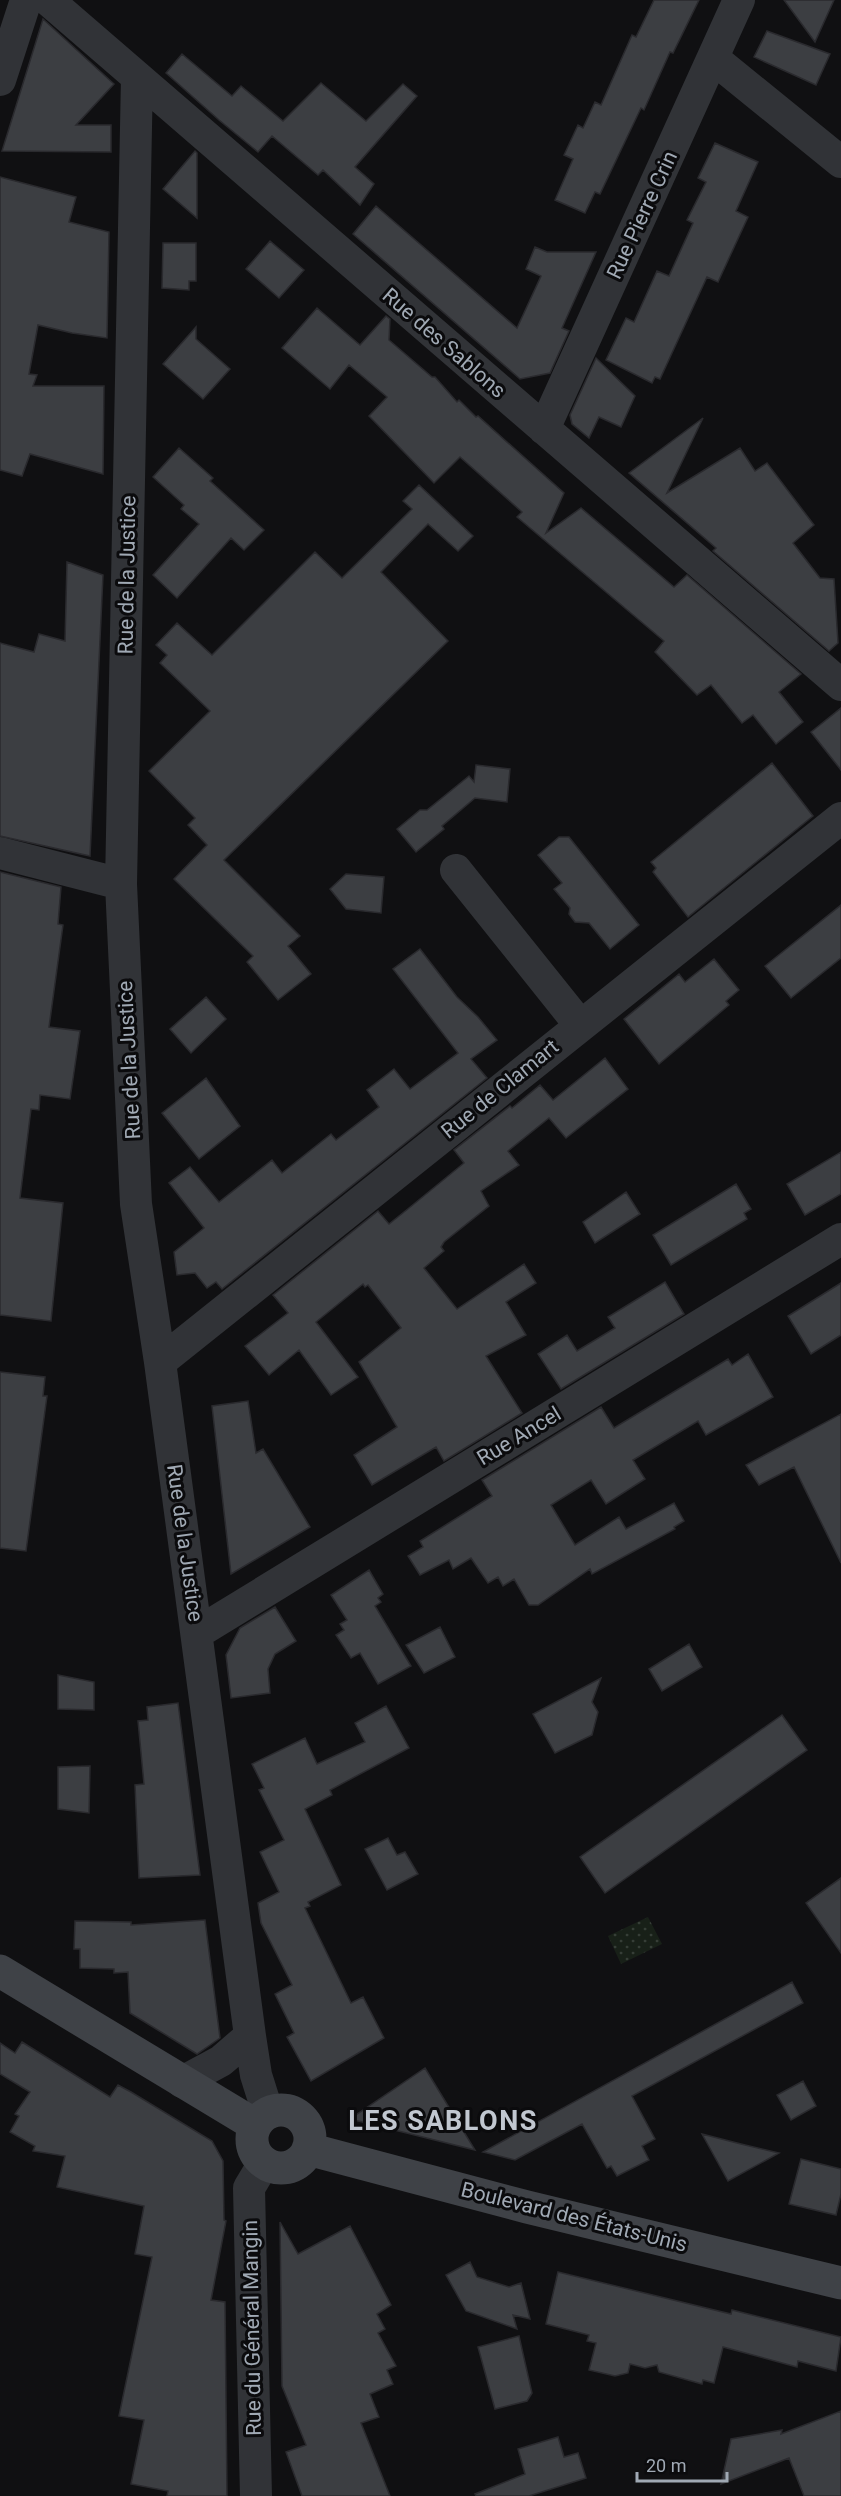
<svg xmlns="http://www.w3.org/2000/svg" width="841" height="2496" font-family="Roboto,sans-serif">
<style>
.park{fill:url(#park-dots)}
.building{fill:#3c3e42;stroke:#2a2a2e;stroke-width:1.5}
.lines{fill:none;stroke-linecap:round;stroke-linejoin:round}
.street{stroke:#313337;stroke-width:32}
.secondary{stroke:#3f4247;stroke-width:33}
.labels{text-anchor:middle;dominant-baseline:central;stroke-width:6;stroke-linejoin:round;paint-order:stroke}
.street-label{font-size:21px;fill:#a0a9b4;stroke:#0b0b0d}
.district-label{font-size:27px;font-weight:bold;letter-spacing:1.5px;fill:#c1c7d0;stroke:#0b0b0d}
</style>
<defs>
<pattern id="park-dots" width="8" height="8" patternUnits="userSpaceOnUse" patternTransform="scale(1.5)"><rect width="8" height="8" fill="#182018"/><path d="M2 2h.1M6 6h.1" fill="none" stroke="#363e37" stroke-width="1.8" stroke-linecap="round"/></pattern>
</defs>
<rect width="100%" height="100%" fill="#101012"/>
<path class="park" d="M648 1917 662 1944 621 1964 608 1936Z"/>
<path class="building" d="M654 0H699L673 53 670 52 644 110 641 108 600 194 595 192 585 213 555 200 573 159 564 155 578 125 583 128 595 102 601 105 632 35 636 37Z
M784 0H834L815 42Z
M43 19 114 84 76 125H111V152L2 151Z
M767 31 830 54 816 85 754 57Z
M182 54 232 96 241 86 283 121 321 83 366 121 403 84 417 96 355 167 374 184 360 205 323 170 318 175 272 136 258 152 219 120 166 73Z
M715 143 758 162 736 211 748 217 718 282 707 277 660 379 655 377 652 383 606 360 626 318 634 322 657 271 669 276 693 223 687 220 706 182 698 178Z
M195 151 197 153V218L163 189Z
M0 177 76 197 69 222 109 232 107 338 72 333 38 325 29 374 37 375 33 386H104L103 474 30 454 22 476 0 470Z
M376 206 517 328 541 276 526 269 535 247 547 252H596L562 328 569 331 550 373 520 379 353 234Z
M270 241 304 270 279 298 246 269Z
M163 243H196V281H189V290L162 288Z
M317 308 360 345 386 316 390 319 389 340 432 377H435L457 402 459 400 476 417 478 416 564 493 546 533 581 508 674 587 687 575 801 674 779 692 803 722 776 744 753 715 742 723 711 685 697 695 655 652 664 641 517 517 522 512 460 457 434 483 369 416 387 397 349 365 330 389 282 348Z
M196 327V339L230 369 203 399 163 364Z
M596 358 635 396 621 427 599 417 589 438 572 424 570 415Z
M703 418 667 493 740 448 755 471 767 463 814 525 793 543 820 578 834 579 838 643 829 651 713 551 716 548 629 473Z
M179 448 213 478 210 481 264 530 244 550 231 538 177 598 153 575 199 524 181 509 184 505 153 477Z
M419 485 473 536 458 551 428 524 381 572 448 641 224 860 300 936 288 946 311 974 278 1000 247 962 253 956 174 879 207 845 188 825 195 818 149 771 210 711 160 663 167 655 156 645 177 623 212 655 315 552 342 578 412 509 403 501Z
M67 562 103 575 90 856 0 836V643L34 652 39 634 65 641Z
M841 708V770L811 732Z
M772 763 813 816 688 917 653 872 656 868 651 862Z
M476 765 510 769 507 802 475 798 442 826 444 829 416 852 397 829 420 810H427L469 776 474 782Z
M559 837H569L639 925 610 949 589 923 575 922 569 914 570 908 554 889 562 883 538 855Z
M0 872 61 887 58 924 63 925 49 1027 80 1031 70 1099 40 1095 39 1110 31 1109 20 1198 63 1203 51 1321 0 1315Z
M346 874 384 877 381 913 346 909 330 889Z
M841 905V958L791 998 765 966Z
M420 949 457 997 478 1017 497 1040 471 1059 487 1078 222 1289 216 1282 207 1288 195 1273 177 1275 174 1252 204 1228 169 1183 190 1167 219 1202 272 1160 282 1173 331 1134 336 1140 379 1107 367 1090 394 1069 410 1089 458 1053 393 969Z
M714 959 739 990 726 1001 729 1005 659 1064 624 1019 679 974 685 982Z
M206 997 226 1019 191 1053 170 1029Z
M605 1058 628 1089 566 1138 549 1118 508 1151 519 1165 481 1191 489 1206 444 1242 441 1247 444 1251 424 1268 457 1309 524 1264 536 1283 506 1302 526 1335 486 1356 522 1413 444 1461 436 1447 372 1485 354 1455 397 1427 359 1362 401 1328 368 1285 365 1287 363 1284 316 1322 358 1377 331 1395 299 1350 269 1375 245 1346 288 1313 273 1295 378 1211 389 1224 409 1208 464 1163 454 1150 510 1106 512 1108 540 1085 553 1100Z
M206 1078 240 1126 199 1159 162 1113Z
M841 1152V1194L805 1215 787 1184Z
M736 1184 751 1209 744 1213 747 1219 671 1265 653 1235Z
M626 1192 640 1214 595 1243 583 1222Z
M665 1282 684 1314 561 1389 538 1354 567 1335 577 1351 615 1328 608 1317Z
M841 1283V1335L811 1354 788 1316Z
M748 1354 773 1397 706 1435 698 1421 633 1460 645 1479 606 1504 591 1480 551 1505 575 1545 619 1517 626 1529 674 1503 684 1521 674 1527 675 1529 592 1574 590 1569 538 1605H529L514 1579 503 1586 498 1577 488 1583 471 1558 453 1569 449 1560 420 1575 408 1556 423 1547 420 1541 492 1496 482 1480 601 1407 614 1428 728 1359 732 1365Z
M0 1372 45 1377 43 1396H47L26 1551 0 1548Z
M248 1401 256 1453 263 1449 310 1527 231 1574 212 1406Z
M841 1414V1563L794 1467 759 1485 746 1465Z
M369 1570 383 1594 378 1598 381 1602 375 1606 411 1666 378 1684 360 1653 351 1658 336 1635 344 1630 340 1624 347 1620 331 1595Z
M275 1607 296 1641 275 1654 268 1669 270 1693 231 1698 226 1655 240 1628Z
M440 1627 455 1657 424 1673 406 1645Z
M689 1644 702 1667 662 1691 649 1669Z
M58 1675 94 1682V1710L58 1709Z
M601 1678 592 1702 598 1712 592 1735 555 1753 533 1714Z
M178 1703 200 1875 139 1878 135 1785 144 1784 138 1721 148 1720 147 1707Z
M386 1706 409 1748 330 1790 332 1795 305 1809 341 1885 308 1902 310 1906 305 1908 351 2003 363 1997 384 2038 311 2081 287 2037 294 2033 275 1994 292 1985 261 1923 258 1903 279 1892 260 1852 284 1840 259 1790 264 1788 252 1764 305 1738 317 1764 365 1742 355 1723Z
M782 1715 807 1750 605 1893 580 1857Z
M90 1766 89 1813 58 1809V1767Z
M388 1838 397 1855 405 1852 418 1874 387 1890 365 1849Z
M841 1878V1953L806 1903Z
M205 1920 220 2038 197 2054 130 2013 128 1972 114 1973V1969L80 1968V1949H74L75 1921 131 1922V1925Z
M792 1982 803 2003 632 2096 655 2139 642 2146 649 2160 617 2176 611 2166 607 2168 582 2124 515 2160 483 2152Z
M22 2042 110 2097 118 2085 131 2092 212 2141 223 2161 224 2220 226 2221 211 2300 225 2302 227 2496H167L168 2491 131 2484 144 2420 119 2416 152 2257 135 2254 144 2206 57 2187 65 2156 33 2151 35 2146 10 2132 19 2116 15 2114 30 2092 0 2074V2043L15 2053Z
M425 2068 475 2150 350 2119Z
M803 2081 816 2106 791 2120 777 2095Z
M702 2134 741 2144 779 2153 728 2181Z
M801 2159 841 2169V2194L836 2215 789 2204Z
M280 2222 298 2254 350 2226 391 2305 377 2314 385 2329 378 2333 396 2366 387 2370 393 2384 370 2394 379 2417 361 2423 390 2496H302L286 2452 306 2445 282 2386Z
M470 2262 477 2277 509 2287 521 2283 530 2319 513 2315 517 2329 466 2311 446 2275Z
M558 2272 731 2314 732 2310 841 2337 836 2371 798 2361 797 2367 723 2347 714 2383 703 2380 702 2384 659 2372 657 2365 645 2368 630 2364 628 2373 615 2376 589 2370 596 2343 587 2341 589 2335 546 2324Z
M519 2336 532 2393 527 2401 495 2409 478 2347Z
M841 2411V2496H804L789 2458 721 2484 731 2439 782 2430 781 2434Z
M558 2437 564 2457 578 2453 586 2478 529 2496H476L475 2494 525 2474 518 2449Z"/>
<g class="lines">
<path class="street" d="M48 0 841 685
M714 59 841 162
M137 77 121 884 136 1204 160 1362 250 2036 256 2075 268 2113
M0 80 26 0
M544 429 739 0
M0 853 121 884
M456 870 580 1025
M160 1362 841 818
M197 1633 841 1239
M182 2082 221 2061 250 2036
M256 2496 249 2188 264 2163"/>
<path class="secondary" d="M0 1971 255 2125
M252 2139a29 29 0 1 1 58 0a29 29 0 1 1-58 0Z
M308 2149 527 2207 841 2283"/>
</g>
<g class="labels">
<g class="street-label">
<text transform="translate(642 215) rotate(-65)">Rue Pierre Crin</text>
<text transform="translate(444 343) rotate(41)">Rue des Sablons</text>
<text transform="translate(127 575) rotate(-89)">Rue de la Justice</text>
<text transform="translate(129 1060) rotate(-93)">Rue de la Justice</text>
<text transform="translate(500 1089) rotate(-39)">Rue de Clamart</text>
<text transform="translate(519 1436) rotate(-31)">Rue Ancel</text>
<text transform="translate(185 1543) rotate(82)">Rue de la Justice</text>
<text transform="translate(574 2217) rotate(14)">Boulevard des États-Unis</text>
<text transform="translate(252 2328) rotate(-91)">Rue du Général Mangin</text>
</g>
<g class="district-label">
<text x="443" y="2121">LES SABLONS</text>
</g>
</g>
<path d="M637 2472v9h90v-9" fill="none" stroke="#a0a9b4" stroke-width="3"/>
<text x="646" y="2472" font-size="18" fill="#a0a9b4" stroke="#0b0b0d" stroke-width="4.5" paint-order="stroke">20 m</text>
</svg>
